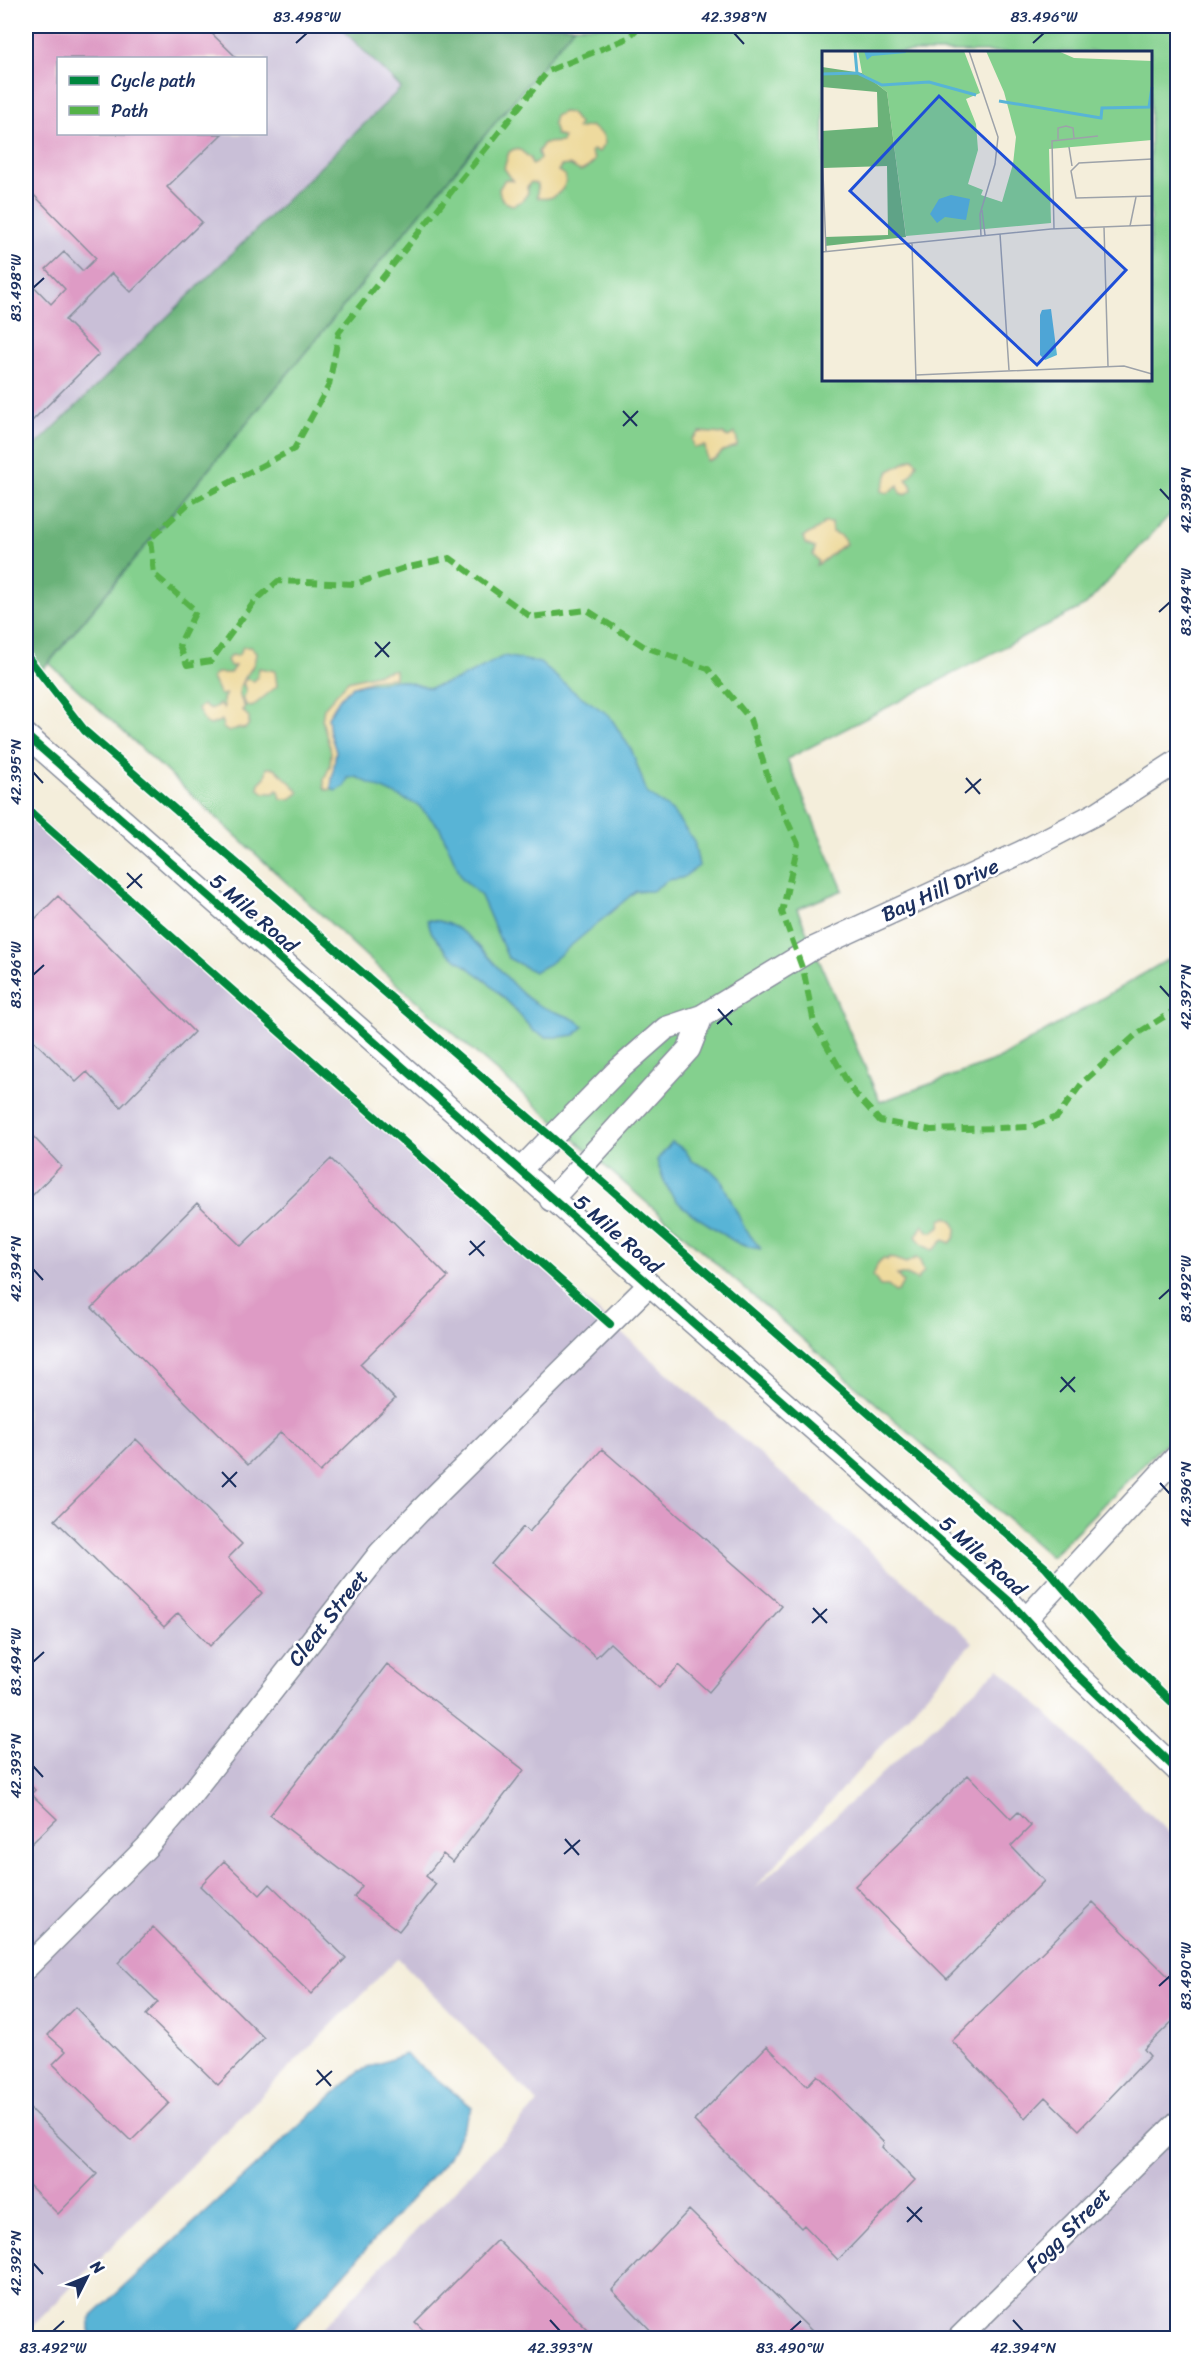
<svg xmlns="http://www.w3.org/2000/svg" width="1203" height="2364" font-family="Sriracha,sans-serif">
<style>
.industrial{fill:#c9bfd7;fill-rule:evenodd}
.green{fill:#84d08e;stroke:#508076;stroke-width:1.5;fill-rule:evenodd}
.forest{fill:#6bb279;stroke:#43706c;stroke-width:1.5}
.sand{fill:#eeda9e;stroke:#84847e;stroke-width:1.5}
.water{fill:#58b4d6;stroke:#3a729a;stroke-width:1.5}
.building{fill:#de9bc5}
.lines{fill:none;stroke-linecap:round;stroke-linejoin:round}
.minor-casing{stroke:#888e9c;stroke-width:25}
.minor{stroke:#fff;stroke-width:22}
.quiet{stroke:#55b248;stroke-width:6;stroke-dasharray:12 6;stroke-linecap:butt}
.cycleway-casing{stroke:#fff;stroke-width:11}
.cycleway{stroke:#00873e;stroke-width:8}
.ticks{fill:none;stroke:#1b2f5e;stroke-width:2}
.labels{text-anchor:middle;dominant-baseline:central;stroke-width:5;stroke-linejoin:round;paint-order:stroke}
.street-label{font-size:21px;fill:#1b2f5e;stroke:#fff}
.inset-river{fill:none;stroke:#58b4d6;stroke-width:3}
.inset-road{fill:none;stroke:#9da2a9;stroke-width:1.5}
.view{fill:#1d4ed8;fill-opacity:0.15;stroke:#1d4ed8;stroke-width:3}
.inset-edge{fill:none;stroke:#1b2f5e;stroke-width:3}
.neatline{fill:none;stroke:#1b2f5e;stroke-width:2}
.ticks-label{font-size:15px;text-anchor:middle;fill:#1b2f5e}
</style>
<rect width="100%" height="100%" fill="#fff"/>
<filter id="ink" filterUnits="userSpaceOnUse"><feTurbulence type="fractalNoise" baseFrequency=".0167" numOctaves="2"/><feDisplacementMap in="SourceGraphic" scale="12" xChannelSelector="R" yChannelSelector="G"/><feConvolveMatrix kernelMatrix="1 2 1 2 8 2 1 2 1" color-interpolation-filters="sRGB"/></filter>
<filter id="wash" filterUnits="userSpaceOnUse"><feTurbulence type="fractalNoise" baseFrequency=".008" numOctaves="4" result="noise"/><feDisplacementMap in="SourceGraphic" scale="24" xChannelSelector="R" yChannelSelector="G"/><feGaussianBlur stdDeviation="1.35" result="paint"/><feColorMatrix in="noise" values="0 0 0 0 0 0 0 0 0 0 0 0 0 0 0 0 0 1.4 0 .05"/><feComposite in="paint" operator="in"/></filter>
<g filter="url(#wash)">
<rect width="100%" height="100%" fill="#f4eedb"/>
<path class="industrial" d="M26 26H339L402 87 26 454ZM58 58H266V134H58Z
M26 808 973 1642 752 1891 999 1668 1177 1840 1178 2338H313L538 2103 398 1958 26 2333Z"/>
<path class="green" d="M575 26H1177V507L1086 605 787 759 843 890 797 909 880 1102 997 1060 1177 954V1431L1051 1557 380 969 49 663ZM824 52H1150V380H824Z"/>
<path class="forest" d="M339 26H575L40 673 26 655V455L401 88Z"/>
<path class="sand" d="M563 112 571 113 579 124 577 129 590 126 603 135 605 143 599 152 592 150 591 152 595 160C591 166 587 169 580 171L569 165 561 166 558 171 565 175C569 189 553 201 539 198L537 196 538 184 531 182 527 187 528 193 522 201 513 205C504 203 500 199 499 189L505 179 513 181 504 168 509 152 514 149 520 150 530 158 532 165 540 159 538 152 544 143 562 142 564 138 556 135 553 123 555 116Z
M700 432 723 434 728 437 735 433 737 439V446L723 451 716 458 707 461 705 446 694 448 692 439Z
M913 458 917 463 911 475 906 479 911 485 912 490 905 495 900 493 898 485 888 493 881 491 889 471Z
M824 523H831L832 532 842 536 846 544C833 550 828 560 816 565L818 561 813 555 815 548 805 544 803 537 818 529Z
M243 647H250L256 653C255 678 228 680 245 707L242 710 249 717V724L245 729 238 728 229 732 223 728 222 720 211 725 205 723 198 709 203 705 211 709 220 704 224 708 223 699 227 694 220 695 212 678 216 673H230L235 666H230L227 660 231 655 238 656Z
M259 668 275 671 277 686 252 707 246 705 243 698 246 692 243 682 247 679 254 681 257 678Z
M392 670H395V678L371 680 353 686 340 698 328 717 330 733 336 751 332 789 327 790 324 787V779L330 766 331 752 322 720 324 708 348 681Z
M267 768H275C282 776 294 784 299 793 293 798 290 800 281 799L279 791 277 790 274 793H264L258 788 259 783 265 777Z
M947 1217C958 1223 959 1235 950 1243L944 1240C939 1242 938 1248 932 1250L922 1245 916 1236 923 1225 929 1232H933L940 1226 941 1220Z
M889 1257 906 1263 916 1258 920 1261 924 1271 917 1280 907 1275H897L903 1282 898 1291 895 1292 888 1286H880L873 1276C877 1268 875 1263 884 1258L887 1260Z"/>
<path class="water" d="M504 656 540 663 573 691 609 715 632 751 647 793 672 811 694 841 699 866 682 878 668 880 652 891H636L549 964 534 972 508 958 481 896 462 878 440 828 418 805 356 777 348 778 344 787 335 791 331 787 336 751 330 733 328 717 340 698 353 686 399 680 430 688 459 679Z
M427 920C473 918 500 982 535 1003 550 1013 571 1014 584 1026L575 1035 560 1037H546L533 1031 514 1008 484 979 447 952 432 933Z
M672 1142 685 1150 692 1161 711 1170 721 1180 745 1229 761 1249C734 1245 733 1240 711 1226 679 1206 667 1198 657 1160Z
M405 2054 472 2107 449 2157 286 2338H90V2318L359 2071Z"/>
<g id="blocks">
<path class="building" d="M26 26H204L237 58H58V134H222L167 187 202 222 131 292 112 273 65 320 99 354 26 427V278L51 304 65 289 46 269 64 252 83 271 96 258 26 187Z
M58 896 194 1032 121 1107 87 1072 76 1082 26 1033V928Z
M26 1129 61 1166 26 1202Z
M331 1159 448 1277 360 1364 395 1399 320 1472 281 1432 248 1465 92 1308 197 1203 241 1246Z
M136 1439 242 1544 228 1558 262 1593 210 1646 178 1613 164 1627 55 1520Z
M602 1449 782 1606 709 1692 679 1665 659 1688 610 1643 596 1657 491 1564 523 1527 529 1532Z
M387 1664 524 1770 453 1862 443 1854 426 1876 436 1884 399 1931 354 1897 362 1886 270 1815Z
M968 1775 1011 1819 1018 1812 1031 1826 1011 1846 1044 1881 947 1979 855 1886Z
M26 1780 35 1790 31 1794 57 1819 27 1848 26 1847Z
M224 1861 260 1895 270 1884 346 1958 311 1994 200 1886Z
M1093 1902 1178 1986V2016L1144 2049 1150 2056 1079 2130 1045 2097 1025 2118 952 2041Z
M153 1927 264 2038 218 2085 146 2015 158 2002 118 1963Z
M75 2007 169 2103 131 2141 53 2064 66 2051 48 2035Z
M767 2046 807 2086 817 2075 884 2143 882 2147 915 2180 838 2260 804 2225 801 2228 694 2121Z
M26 2105 97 2174 58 2214 26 2182Z
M689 2210 819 2338H658L612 2290Z
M497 2240 596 2338H432L415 2322Z"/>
</g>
</g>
<g filter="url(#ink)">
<use href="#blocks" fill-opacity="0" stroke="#888e9c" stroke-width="1.5"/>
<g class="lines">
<defs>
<path id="minor" d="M26 735 1009 1601 1071 1669 1178 1771
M519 1171 616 1072 666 1028 702 1016 812 949 1022 852 1099 812 1178 761
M551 1200 689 1049 702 1016
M1025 1620 1178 1455
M26 1968 147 1847 181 1807 380 1553 419 1512 649 1285
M959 2338 1178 2122"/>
</defs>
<use href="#minor" class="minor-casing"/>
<use href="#minor" class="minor"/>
<path class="quiet" d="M640 26 628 38 548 71 339 332 329 385 294 449 188 504 150 539 154 574 196 611 179 645 187 665 211 661 254 602 278 581 355 584 404 568 450 558 531 617 587 610 645 647 708 669 750 719 769 781 798 844 782 912 804 973 814 1023 852 1090 880 1121 931 1130 1030 1127 1057 1117 1083 1082 1138 1033 1178 1008"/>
<defs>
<path id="cycleway" d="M26 655 85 731 1046 1568 1117 1649 1178 1708
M26 735 1009 1601 1071 1669 1178 1771
M26 808 610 1324"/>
</defs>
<use href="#cycleway" class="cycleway-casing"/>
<use href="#cycleway" class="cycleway"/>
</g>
</g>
<path class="ticks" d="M734 33 744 44M296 43 307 33M1033 43 1044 33M33 288 44 278M623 411 637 426M623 426 638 411M1160 489 1170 500M1159 612 1170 602M375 642 389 657M375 657 390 642M33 772 43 783M966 778 980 794M965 793 981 779M127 873 142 888M127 888 142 874M33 975 44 965M1160 986 1170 997M718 1009 732 1025M717 1024 733 1010M470 1241 484 1256M469 1255 485 1241M33 1269 43 1280M1159 1299 1170 1289M1061 1377 1075 1392M1060 1392 1075 1377M222 1472 236 1487M1160 1483 1170 1494M222 1487 237 1472M813 1608 827 1623M812 1623 827 1609M33 1662 44 1652M33 1766 43 1777M565 1839 579 1855M564 1854 580 1840M1159 1986 1170 1976M317 2070 331 2086M316 2085 332 2071M907 2207 922 2222M907 2222 922 2207M33 2263 43 2274M550 2320 560 2331M1013 2320 1023 2331M53 2331 64 2321M790 2331 801 2321"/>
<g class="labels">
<g class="street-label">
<text transform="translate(940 890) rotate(-24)">Bay Hill Drive</text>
<text transform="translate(254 913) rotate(41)">5 Mile Road</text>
<text transform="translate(618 1234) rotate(41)">5 Mile Road</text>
<text transform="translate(983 1556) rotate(42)">5 Mile Road</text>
<text transform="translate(328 1618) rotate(-52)">Cleat Street</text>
<text transform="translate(1068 2230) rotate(-45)">Fogg Street</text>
</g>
</g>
<g transform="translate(822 51)">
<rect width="330" height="330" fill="#f4eedb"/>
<path d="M36 0H142L158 42 144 48 154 73 156 99 146 133 161 139 159 144 180 151 191 113 194 86 182 41 164 0H236L252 7 330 10V89L227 98 229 172 84 185 65 41 40 22Z" fill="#84d08e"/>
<path d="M0 16 40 22 65 41 84 186 3 195V186L66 184 65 115 1 117 0 80 56 76 55 41 0 36Z" fill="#6bb279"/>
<path d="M42 0H83L84 2 50 5 45 9ZM129 144 148 148 144 169 123 166 115 172 108 163 117 148ZM229 258 235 304 223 309 218 304V264L220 259Z" fill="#58b4d6"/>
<path class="inset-river" d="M33 0 35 22M0 23 35 22 60 34 107 31 154 44M177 50 279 67 280 57 327 56 330 36"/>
<path class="inset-road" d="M147 0 176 86 173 113 158 163 159 185M236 88V77L244 75 251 77 252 87M247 96 250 115M0 97 4 200M330 108 257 112 249 120 254 147 330 145M160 159 163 184M308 175 314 146M282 176 286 315M232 178 230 90 276 85M178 183 187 319M90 192 94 330M0 201 229 178 330 174M94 324 302 315 330 323"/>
<path class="view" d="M117 45 304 219 215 314 28 140Z"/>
<rect width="330" height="330" class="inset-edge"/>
</g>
<rect width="1203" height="2364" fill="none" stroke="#fff" stroke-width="66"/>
<rect x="57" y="57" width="210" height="78" fill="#ffffff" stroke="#a4acbf" stroke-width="1.5"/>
<rect x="69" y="76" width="30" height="9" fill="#00873e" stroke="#a4acbf" stroke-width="1.5"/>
<text x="111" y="87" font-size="18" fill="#1b2f5e">Cycle path</text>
<rect x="69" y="106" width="30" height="9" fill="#55b248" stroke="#a4acbf" stroke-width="1.5"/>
<text x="111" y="117" font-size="18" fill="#1b2f5e">Path</text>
<g transform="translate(87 2277) rotate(47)" stroke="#ffffff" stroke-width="4.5" paint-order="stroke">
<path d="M0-4.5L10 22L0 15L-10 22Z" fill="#1b2f5e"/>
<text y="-9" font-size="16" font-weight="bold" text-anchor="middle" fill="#1b2f5e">N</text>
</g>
<rect x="33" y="33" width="1137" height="2298" class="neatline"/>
<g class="ticks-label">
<text x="307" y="22">83.498°W</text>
<text x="734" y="22">42.398°N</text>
<text x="1044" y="22">83.496°W</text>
<text transform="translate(16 288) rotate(-90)" y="5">83.498°W</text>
<text transform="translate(1186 500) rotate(-90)" y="5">42.398°N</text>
<text transform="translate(1186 602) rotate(-90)" y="5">83.494°W</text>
<text transform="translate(16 772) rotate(-90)" y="5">42.395°N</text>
<text transform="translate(16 975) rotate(-90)" y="5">83.496°W</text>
<text transform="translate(1186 997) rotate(-90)" y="5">42.397°N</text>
<text transform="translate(16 1269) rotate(-90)" y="5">42.394°N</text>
<text transform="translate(1186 1289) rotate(-90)" y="5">83.492°W</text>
<text transform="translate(1186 1494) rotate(-90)" y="5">42.396°N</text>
<text transform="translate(16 1662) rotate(-90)" y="5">83.494°W</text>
<text transform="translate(16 1766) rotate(-90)" y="5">42.393°N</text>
<text transform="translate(1186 1976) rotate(-90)" y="5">83.490°W</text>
<text transform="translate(16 2263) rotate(-90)" y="5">42.392°N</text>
<text x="53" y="2353">83.492°W</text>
<text x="560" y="2353">42.393°N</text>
<text x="790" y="2353">83.490°W</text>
<text x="1023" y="2353">42.394°N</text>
</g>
</svg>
